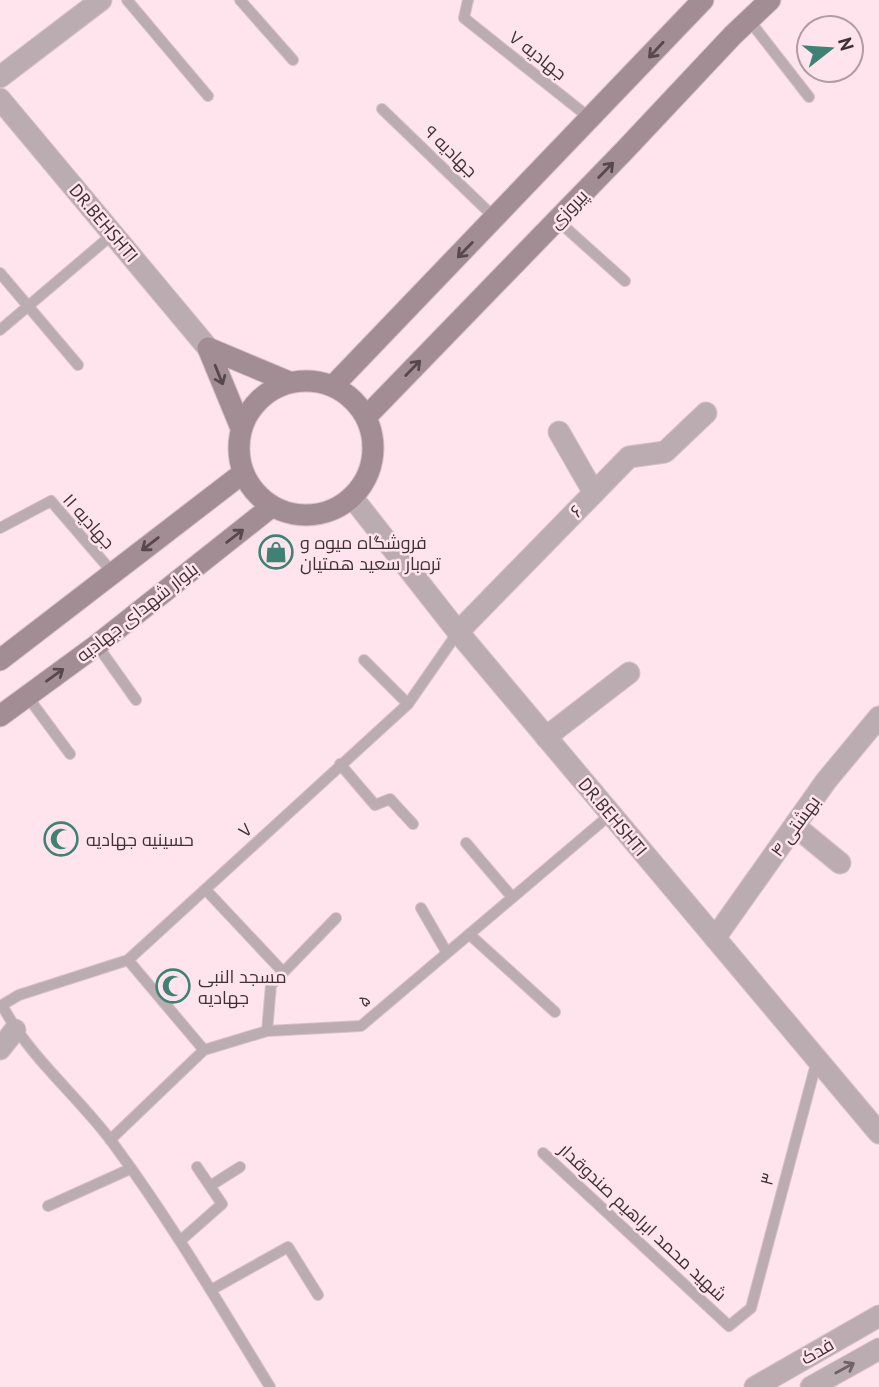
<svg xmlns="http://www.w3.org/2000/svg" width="879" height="1387" font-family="'PT Sans',Cairo,sans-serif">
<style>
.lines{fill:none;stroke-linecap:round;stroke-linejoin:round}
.service-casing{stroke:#d8c0c8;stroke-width:12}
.minor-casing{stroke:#d8c0c8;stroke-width:23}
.tertiary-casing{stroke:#d8c0c8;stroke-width:23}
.secondary-casing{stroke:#d8c0c8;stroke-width:23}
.service{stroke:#bbacb1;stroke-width:10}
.minor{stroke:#bbacb1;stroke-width:21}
.tertiary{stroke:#bbacb1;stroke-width:21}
.secondary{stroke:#a28d94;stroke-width:21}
.oneway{stroke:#57484e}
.oneway2{stroke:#706267}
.labels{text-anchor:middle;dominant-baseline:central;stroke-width:5;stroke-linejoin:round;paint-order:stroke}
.street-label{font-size:18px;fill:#3e3136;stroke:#ffe4ed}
.poi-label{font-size:18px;fill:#3e3136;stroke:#ffe4ed;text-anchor:start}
</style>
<rect width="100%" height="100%" fill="#ffe4ed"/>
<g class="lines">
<defs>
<path id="service" d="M127 0 208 96
M240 0 293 60
M468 0 464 18 591 119
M749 20 809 97
M382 109 495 218
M557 220 625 281
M0 273 78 365
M0 330 113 234
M0 528 51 501 113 573
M97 645 136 700
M364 660 408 704
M27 696 70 754
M340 764 375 805 390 799 413 824
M466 843 512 897
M206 890 283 972
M421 908 447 953
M469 934 555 1012
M128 960 19 995 2 1005C29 1057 77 1095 112 1142 170 1220 219 1304 270 1387
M267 1031 271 985 336 918
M204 1050 128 960 408 704 458 632
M110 1140 204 1050 267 1031 361 1026 611 814
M543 1153 729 1326 751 1308 817 1060
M210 1186 240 1167
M48 1206 130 1169
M180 1241 222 1204 197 1167
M211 1290 288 1247 318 1295"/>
<path id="minor" d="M0 77 101 0
M559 432 594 493
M458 632 629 457 665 452 706 413
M546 737 629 673
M795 826 840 863
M715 938 826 781 879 717
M0 1049 15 1030"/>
<path id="tertiary" d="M0 99 208 348
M352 497 458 632 879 1133
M755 1387 879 1316
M811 1387 879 1349"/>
<path id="secondary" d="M239 448a67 67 0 1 1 134 0a67 67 0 1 1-134 0Z
M333 386 703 0
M366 417 624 151 733 35 770 0
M241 428 208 348 289 382
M0 660 243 473
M0 716 97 645 271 507"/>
</defs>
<use href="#service" class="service-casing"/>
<use href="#minor" class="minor-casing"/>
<use href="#tertiary" class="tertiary-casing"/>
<use href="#secondary" class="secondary-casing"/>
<use href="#service" class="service"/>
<use href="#minor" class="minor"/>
<use href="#tertiary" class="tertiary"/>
<use href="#secondary" class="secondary"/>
</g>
<defs><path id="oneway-shaft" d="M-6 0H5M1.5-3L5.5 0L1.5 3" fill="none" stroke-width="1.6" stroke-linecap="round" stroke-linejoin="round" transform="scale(1.75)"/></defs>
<g class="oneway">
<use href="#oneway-shaft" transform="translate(656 50) rotate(133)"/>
<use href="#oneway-shaft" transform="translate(606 170) rotate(-46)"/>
<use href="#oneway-shaft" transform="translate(465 250) rotate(134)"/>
<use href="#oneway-shaft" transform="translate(413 368) rotate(-46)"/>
<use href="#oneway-shaft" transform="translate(219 375) rotate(68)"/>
<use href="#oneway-shaft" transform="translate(235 536) rotate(-38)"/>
<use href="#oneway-shaft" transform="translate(150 544) rotate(142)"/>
<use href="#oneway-shaft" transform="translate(55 675) rotate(-36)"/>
</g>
<use class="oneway2" href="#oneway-shaft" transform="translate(845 1368) rotate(-29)"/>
<defs>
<symbol id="shop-ring" viewBox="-11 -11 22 22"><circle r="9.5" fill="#ffe4ed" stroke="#3f8172" stroke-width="1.5"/><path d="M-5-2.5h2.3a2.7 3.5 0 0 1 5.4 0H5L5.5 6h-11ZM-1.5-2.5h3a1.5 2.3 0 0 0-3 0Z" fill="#3f8172"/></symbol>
<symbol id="mosque-ring" viewBox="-11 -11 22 22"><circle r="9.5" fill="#ffe4ed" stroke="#3f8172" stroke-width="1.5"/><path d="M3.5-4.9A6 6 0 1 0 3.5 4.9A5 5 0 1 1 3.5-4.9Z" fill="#3f8172"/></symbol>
</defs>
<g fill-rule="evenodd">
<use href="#shop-ring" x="257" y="533" width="38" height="38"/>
<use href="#mosque-ring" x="42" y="820" width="38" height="38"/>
<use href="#mosque-ring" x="154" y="967" width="38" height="38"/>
</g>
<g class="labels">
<g class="street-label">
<text transform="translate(538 55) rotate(38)">جهادیه ۷</text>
<text transform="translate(451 151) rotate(44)">جهادیه ۹</text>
<text transform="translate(568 209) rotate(-46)">پیروزی</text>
<text transform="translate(104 223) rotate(50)">DR.BEHSHTI</text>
<text transform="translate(576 511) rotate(-46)">۶</text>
<text transform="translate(89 521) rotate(48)">جهادیه ۱۱</text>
<text transform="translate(137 612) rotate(-38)">بلوار شهدای جهادیه</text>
<text transform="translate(613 817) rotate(50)">DR.BEHSHTI</text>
<text transform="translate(795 826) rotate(-54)">بهشتی ۴</text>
<text transform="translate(245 830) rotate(-43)">۷</text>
<text transform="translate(364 1000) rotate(-40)">۵</text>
<text transform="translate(767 1179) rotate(-75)">۳</text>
<text transform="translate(643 1222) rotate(43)">شهید محمد ابراهیم صندوقدار</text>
<text transform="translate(817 1351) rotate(-30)">فدک</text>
</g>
<g class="poi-label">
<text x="300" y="542">فروشگاه میوه و<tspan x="300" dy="21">تره‌بار سعید همتیان</tspan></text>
<text x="86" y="839">حسینیه جهادیه</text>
<text x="198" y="976">مسجد النبی<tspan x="198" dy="21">جهادیه</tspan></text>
</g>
</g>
<g transform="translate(830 49) rotate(73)"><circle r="33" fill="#ffe4ed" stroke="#b29ca4" stroke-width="2"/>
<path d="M0-5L12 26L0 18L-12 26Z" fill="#3f8172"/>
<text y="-10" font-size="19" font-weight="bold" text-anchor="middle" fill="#3e3136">N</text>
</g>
</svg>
